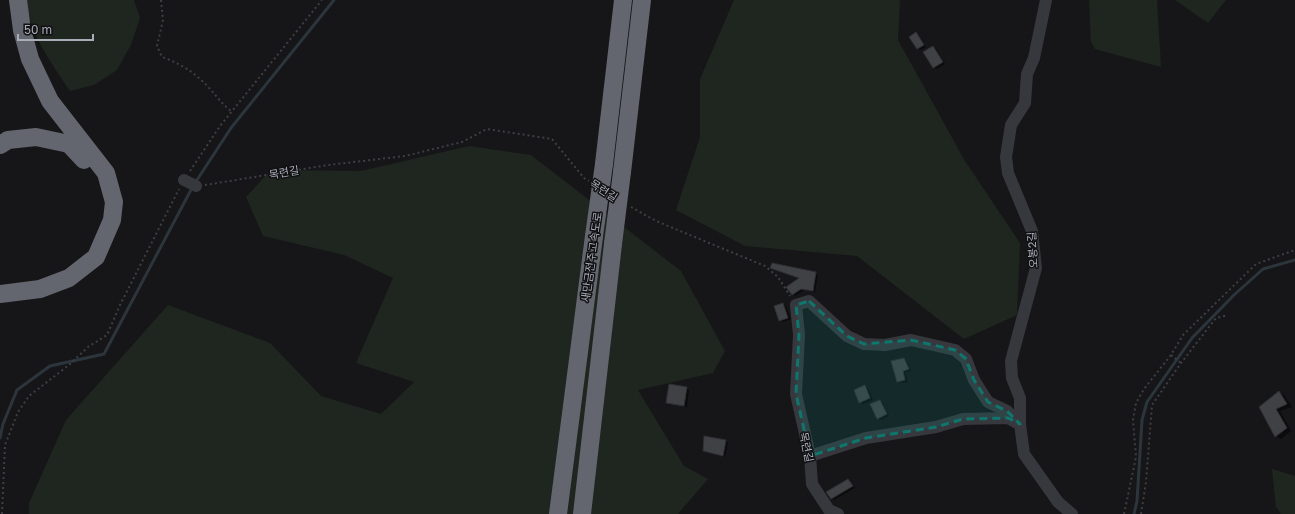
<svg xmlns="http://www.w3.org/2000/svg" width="1295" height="514" font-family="'Golos Text','Noto Sans KR',sans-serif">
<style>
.green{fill:#1e261f}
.shadow{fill:#0007}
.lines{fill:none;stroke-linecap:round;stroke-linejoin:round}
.stream{stroke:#2c353c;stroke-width:3}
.building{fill:#404145;stroke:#303034}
.path{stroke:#3d3f44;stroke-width:2;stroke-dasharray:2 3;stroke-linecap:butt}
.minor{stroke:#37383d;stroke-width:12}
.highway{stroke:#63666e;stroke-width:18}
.highway-bridge{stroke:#63666e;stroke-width:18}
.marked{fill:#0f766e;fill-opacity:0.2;stroke:#0f766e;stroke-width:3;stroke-dasharray:8 5;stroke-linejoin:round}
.labels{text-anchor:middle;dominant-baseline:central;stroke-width:3;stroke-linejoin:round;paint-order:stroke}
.street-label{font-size:11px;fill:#a8adb8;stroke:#111113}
</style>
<rect width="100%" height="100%" fill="#161618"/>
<path class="green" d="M26 0H134L140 18 131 45 117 70 94 85 70 91C52 64 29 33 26 0Z
M734 0H900L898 40 965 161 1020 243 1017 315 964 339 857 256 745 246 676 210 700 137V79Z
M1089 0H1157L1161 67 1095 49 1091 42Z
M1175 0H1226L1208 23Z
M469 146 531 155 681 271 725 351 713 373 638 390 684 466 708 479 678 514H29V503L66 420 168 305 270 343 321 396 381 414 414 382 356 363 393 278 344 255 263 236 246 197 271 170 361 171Z
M1272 469 1295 476V514H1281L1276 507Z"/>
<path class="shadow" d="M916 33 926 47 921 50 918 48Z
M933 47 936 49 945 64 937 69 934 67Z
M772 264 818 275 815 292 804 290 795 296 793 294 801 278Z
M783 304 786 306 791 319 783 322 780 320Z
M904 359 907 361 911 371 905 372 908 382 901 383 898 382Z
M865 386 868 388 873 400 863 404 860 402Z
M686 388 689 390 687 407 667 402Z
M1279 392 1284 395 1292 407 1280 411 1291 431 1281 439 1276 436 1261 407Z
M880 401 883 403 889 416 881 420 878 418Z
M725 441 728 442 725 457 704 451Z
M848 480 855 488 834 500 832 498Z"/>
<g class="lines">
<path class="stream" d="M195 183 231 128 334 0
M0 438 3 424 17 390 50 366 104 354 192 188
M1134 514 1137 501 1142 420 1147 402 1192 338 1234 295 1263 269 1295 260"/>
</g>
<path class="building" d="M916 32 924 45 917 49 909 37Z
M933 46 943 62 933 68 923 52Z
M772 263 816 272 813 291 801 289 792 295 786 287 799 278 770 268Z
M783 303 788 318 779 321 774 306Z
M904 358 909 369 903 371 905 380 897 382 891 361Z
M669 384 687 387 684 406 666 403Z
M865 385 870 398 859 403 854 390Z
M1279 391 1287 404 1276 409 1287 428 1275 437 1259 407Z
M880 400 887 414 877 419 870 404Z
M704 436 726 440 723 456 703 451Z
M848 479 853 486 831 499 826 492Z"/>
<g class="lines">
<path class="path" d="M161 0 163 20 157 46 162 57C176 62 189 69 200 79 212 89 219 102 231 111
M190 171 220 126 322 0
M205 185 328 165 405 156 462 142 487 129 552 139 584 178 589 181
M631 207 656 221 765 266 778 277 790 296
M1171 355 1181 363
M2 514 5 445 18 412 29 396 69 365 88 347 107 335 120 305 179 189
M1124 514 1136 457 1133 420 1136 403 1144 389 1171 355 1183 335 1256 264 1295 250
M1141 514 1146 482 1152 405 1181 363 1216 318 1228 315"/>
<path class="minor" d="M1046 0 1034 58 1027 74 1025 103 1011 125 1006 157 1008 173 1032 231 1036 268 1011 361 1012 378 1020 398V424L1024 454 1058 502 1072 514
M184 180 196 186
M810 456 866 438 936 427 963 419 1008 418 1017 423
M838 514 829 510 812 484 810 456 796 394 799 335 796 305 809 301 847 336 864 344 885 345 911 340 955 350 966 359 974 380 988 402 1007 411 1020 424"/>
<path class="highway" d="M0 145 8 140 36 137 69 144 84 160
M604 164 623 0
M622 172 642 0
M0 294 40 289 69 278 96 257 112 220 114 202 106 173 50 101 30 59 22 30 18 0
M558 514 594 236
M582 514 613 244"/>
<path class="highway-bridge" d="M594 236 604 164
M613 244 622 172"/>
</g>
<path class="marked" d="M809 301 847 336 864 344 911 340 955 350 966 359 974 380 988 402 1007 411 1020 424 1008 418 963 419 936 427 866 438 810 456 796 394 799 335 796 305Z"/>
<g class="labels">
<g class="street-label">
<text transform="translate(284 172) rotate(-10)">목련길</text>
<text transform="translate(604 190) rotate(33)">목련길</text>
<text transform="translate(1032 250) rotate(-94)">오봉2길</text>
<text transform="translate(591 257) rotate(-82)">새만금전주고속도로</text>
<text transform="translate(807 447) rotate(78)">목련길</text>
</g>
</g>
<path d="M18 34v6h75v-6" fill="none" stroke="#a8adb8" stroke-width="2"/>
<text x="24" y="34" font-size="12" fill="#a8adb8" stroke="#111113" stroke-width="3" paint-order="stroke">50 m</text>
</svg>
